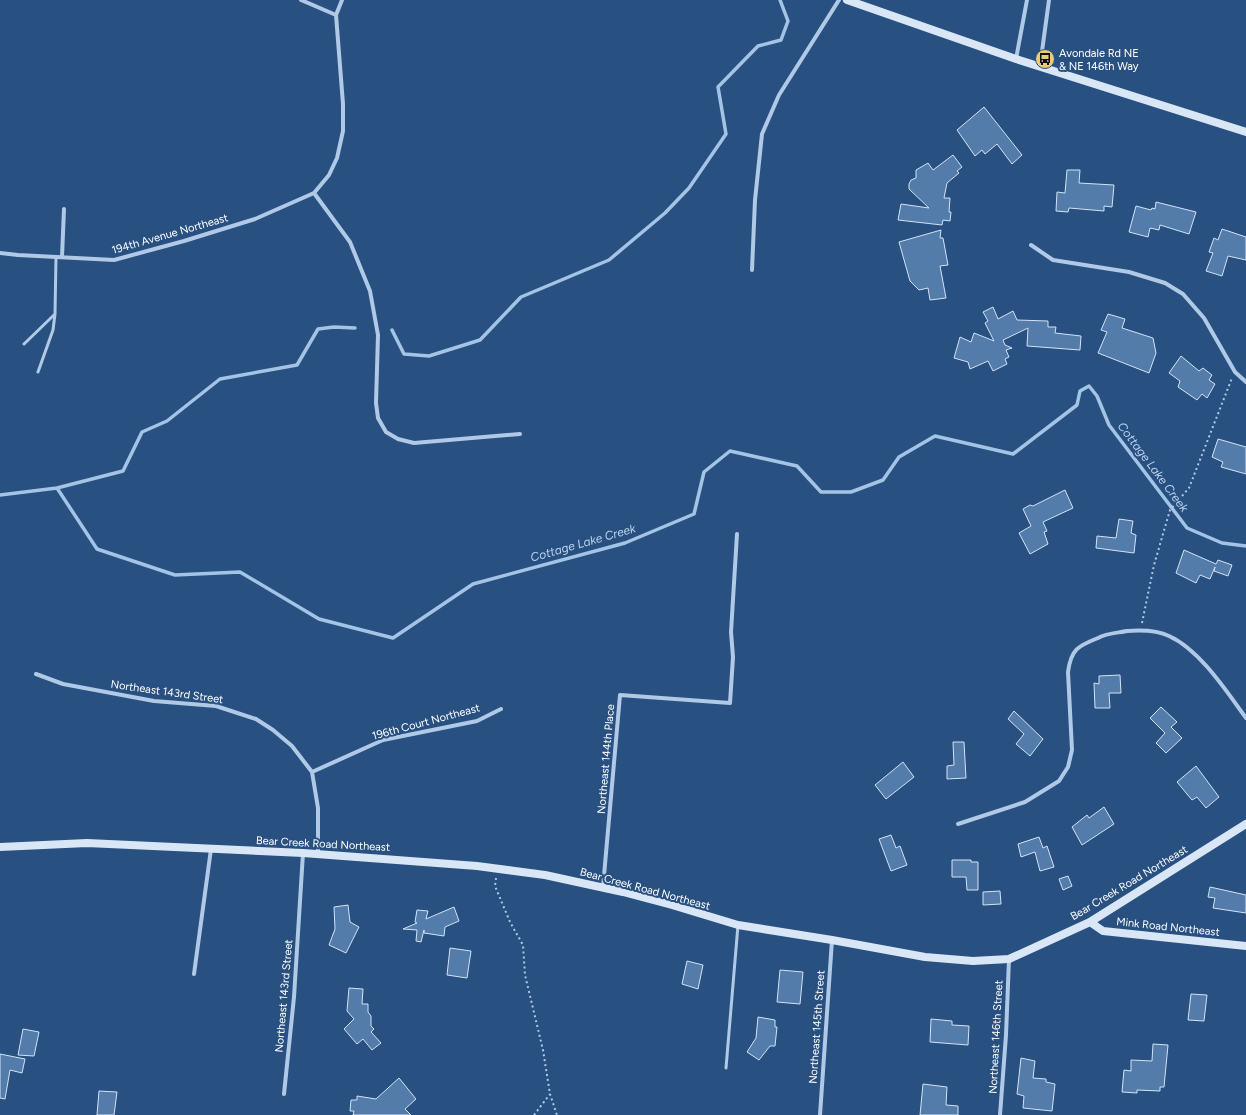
<svg xmlns="http://www.w3.org/2000/svg" width="1246" height="1115" font-family="Figtree,sans-serif">
<style>
.lines{fill:none;stroke-linecap:round;stroke-linejoin:round}
.stream{stroke:#a4c4e6;stroke-width:3.5}
.building{fill:#547cab;stroke:#d3e3f5}
.path{stroke:#b0c9e6;stroke-width:2;stroke-dasharray:2 3;stroke-linecap:butt}
.lane{stroke:#b0c9e6;stroke-width:3}
.street{stroke:#b0c9e6;stroke-width:4}
.secondary{stroke:#d9e6f6;stroke-width:8}
.labels{text-anchor:middle;dominant-baseline:central;stroke-width:4;stroke-linejoin:round;paint-order:stroke}
.poi-label{font-size:11px;fill:#fff;stroke:#285081;text-anchor:start}
.street-label{font-size:11px;fill:#fff;stroke:#285081}
.water-label{font-size:12px;font-style:italic;fill:#bbd3ee;stroke:#285081}
</style>
<rect width="100%" height="100%" fill="#285081"/>
<g class="lines">
<path class="stream" d="M392 330 404 354 429 356 480 340 521 297 609 260 665 213 689 188 726 134 718 87 758 46 781 40 788 21 780 0
M57 488 123 471 142 432 167 421 220 379 297 365 318 329 334 327 355 328
M0 495 57 488 97 549 175 575 240 572 319 619 393 638 473 584 625 543 694 514 704 472 730 451 797 466 821 492H851L883 480 899 457 935 436 1013 454 1077 405 1080 391 1089 386 1097 396 1109 425 1187 528 1222 543 1246 546"/>
</g>
<path class="building" d="M984 107 1022 155 1012 164 997 144 985 154 982 150 975 156 957 130Z
M953 155 962 167 957 171 959 173 947 183 944 198H950L949 212H951L950 221 943 220 942 225 898 220 901 204 929 208 909 189V184L911 180 916 178V170L928 163 933 170Z
M1067 170H1080L1079 183 1114 185 1112 207 1104 206V211L1069 208 1068 212 1056 211 1057 192 1065 193Z
M1156 202 1196 212 1189 234 1160 225 1159 230 1150 228 1148 237 1129 232 1136 206 1151 210 1152 208 1155 209Z
M1222 229 1246 237V260L1228 256 1222 276 1206 271 1213 253 1209 252 1214 238 1218 240Z
M941 230 940 238H943L948 265 940 266 946 298 930 300 928 288 919 290 910 281 899 242Z
M993 307 998 319 1013 311 1017 320 1048 321V327H1056L1055 333 1081 336 1080 350 1027 346 1028 328 1003 340 1005 345 1012 348 1006 350 1009 357 1005 359 1007 364 993 371 988 361 970 369 968 362 954 358 960 337 971 342 974 333 994 341 985 323 988 321 983 312Z
M1108 314 1125 319 1122 328 1153 338 1156 353 1149 373 1098 353 1107 332 1101 330Z
M1181 356 1199 371 1203 368 1212 375 1209 380 1215 384 1207 398 1202 394 1197 400 1178 387 1180 381 1169 373Z
M1218 439 1246 447V474L1221 467 1223 462 1212 457Z
M1065 490 1073 508 1043 522 1047 531 1044 532 1048 544 1030 554 1019 533 1031 526 1023 509 1030 505 1033 506Z
M1119 519 1133 521 1131 533 1136 535 1134 553 1096 548 1097 536 1116 538Z
M1184 550 1216 564 1218 560 1232 565 1228 576 1214 571 1215 567 1210 579 1200 575 1196 583 1176 573Z
M1120 675 1121 693H1109L1110 708H1095L1094 683 1099 684V676Z
M1161 707 1177 722 1171 727 1182 738 1166 753 1156 743 1165 733 1150 718Z
M1014 711 1043 739 1030 756 1016 744 1024 734 1008 719Z
M953 742H964L966 778 947 779V766L954 765Z
M903 762 914 777 886 799 875 785Z
M1196 766 1219 797 1206 808 1197 797 1192 800 1177 782Z
M1104 807 1114 824 1082 845 1072 827 1087 815 1089 818Z
M891 835 896 848 900 846 907 865 891 871 879 839Z
M1039 837 1043 848 1047 846 1054 867 1040 871 1035 852 1021 857 1018 844Z
M952 860H971V862H978V890H967L966 877H952Z
M1068 876 1072 886 1063 890 1059 879Z
M1210 887 1246 895V913L1213 908 1215 898 1208 897Z
M1000 891 1001 904 983 905V892Z
M348 905 350 922 359 927 346 953 329 945 335 929 334 907Z
M454 907 459 921 445 927 444 936 424 933V930L421 942 416 941 417 930 403 929 417 923 415 922 417 910 428 911 426 919Z
M450 948 471 951 467 978 447 975Z
M687 961 703 965 698 989 682 984Z
M780 970 803 972 800 1004 777 1002Z
M349 988 363 989 362 1004H368V1012L371 1016V1026L374 1029 371 1032 381 1043 372 1050 363 1039 357 1044 344 1029 354 1019 347 1011Z
M1191 994 1207 995 1204 1021 1188 1020Z
M758 1017 775 1020V1027H777L775 1046H770L759 1060 747 1052 756 1038Z
M931 1019 952 1021V1025L969 1026 968 1045 930 1042Z
M23 1029 39 1032 34 1056 18 1055Z
M1153 1044 1168 1045 1164 1087H1160V1091L1137 1090V1093L1122 1092 1124 1070 1131 1071V1060L1152 1061Z
M0 1054 25 1059 22 1073 10 1070 5 1099 0 1098Z
M1021 1058 1035 1061 1033 1078 1046 1079V1082L1055 1084 1052 1111 1023 1108 1024 1096 1017 1094Z
M399 1078 416 1099 405 1109 411 1115H353L354 1111H350L351 1100H357V1096L376 1099Z
M923 1084 947 1087 946 1105 958 1106V1115H920Z
M99 1091 117 1092 114 1115H97Z"/>
<g class="lines">
<path class="path" d="M1142 623 1154 565 1170 510 1189 488 1232 378
M496 878 495 886 510 922 523 945 525 975 543 1050 550 1094 557 1115
M534 1115 550 1094"/>
<path class="lane" d="M24 344 55 314
M38 372 53 330 55 314 56 257
M726 1068 738 925"/>
<path class="street" d="M301 0 336 15
M342 0 336 15 343 104V131L337 158 329 175 314 193 350 242 370 291 378 335 376 403 378 418 386 432 398 439 414 443 520 434
M1016 59 1027 0
M1040 66 1049 0
M1031 245 1053 260 1129 272 1165 283 1183 294 1204 318 1235 372 1246 382
M0 253 18 255 114 260 184 241 255 219 314 193
M62 257 64 209
M752 270 755 200 762 134 779 95 839 0
M36 674 63 684 154 701 216 706 256 719 273 730 292 746 312 772 318 808V854
M312 772 383 740 477 721 501 709
M958 824 1025 802 1059 781 1068 767 1072 750 1068 672C1071 649 1078 646 1098 638 1107 633 1117 633 1127 631 1141 630 1157 630 1169 636 1200 650 1227 692 1246 718
M603 887 620 695 730 703 733 657 731 632 737 534
M194 974 211 849
M284 1094 294 997 303 853
M820 1115 832 940
M1000 1115 1006 1035 1009 959"/>
<path class="secondary" d="M847 0 1016 59 1246 132
M0 847 87 843 303 853 477 866 545 875 623 892 672 905 738 925 832 940 925 957 973 961 1009 959 1090 922 1246 824
M1090 922 1103 931 1246 946"/>
</g>
<defs>
<symbol id="bus-disc" viewBox="-11 -11 22 22"><circle r="9.5" fill="#eeca76" stroke="#285081"/><path d="M-5-6H5V4H4V6H2V4H-2V6H-4V4H-5ZM-3.5-4V0h7V-4ZM-3.5 1.2v1.5H-2V1.2ZM2 1.2v1.5H3.5V1.2Z" fill="#111"/></symbol>
</defs>
<g fill-rule="evenodd">
<use href="#bus-disc" x="1034" y="48" width="22" height="22"/>
</g>
<g class="labels">
<g class="poi-label">
<text x="1059" y="53">Avondale Rd NE<tspan x="1059" dy="13">&amp; NE 146th Way</tspan></text>
</g>
<g class="street-label">
<text transform="translate(170 234) rotate(-16)">194th Avenue Northeast</text>
<text transform="translate(167 692) rotate(8)">Northeast 143rd Street</text>
<text transform="translate(426 722) rotate(-15)">196th Court Northeast</text>
<text transform="translate(606 759) rotate(-85)">Northeast 144th Place</text>
<text transform="translate(323 844) rotate(3)">Bear Creek Road Northeast</text>
<text transform="translate(1129 883) rotate(-31)">Bear Creek Road Northeast</text>
<text transform="translate(645 889) rotate(15)">Bear Creek Road Northeast</text>
<text transform="translate(1168 927) rotate(6)">Mink Road Northeast</text>
<text transform="translate(284 996) rotate(-85)">Northeast 143rd Street</text>
<text transform="translate(817 1027) rotate(-86)">Northeast 145th Street</text>
<text transform="translate(996 1037) rotate(-87)">Northeast 146th Street</text>
</g>
<g class="water-label">
<text transform="translate(1153 467) rotate(53)">Cottage Lake Creek</text>
<text transform="translate(583 543) rotate(-16)">Cottage Lake Creek</text>
</g>
</g>
</svg>
